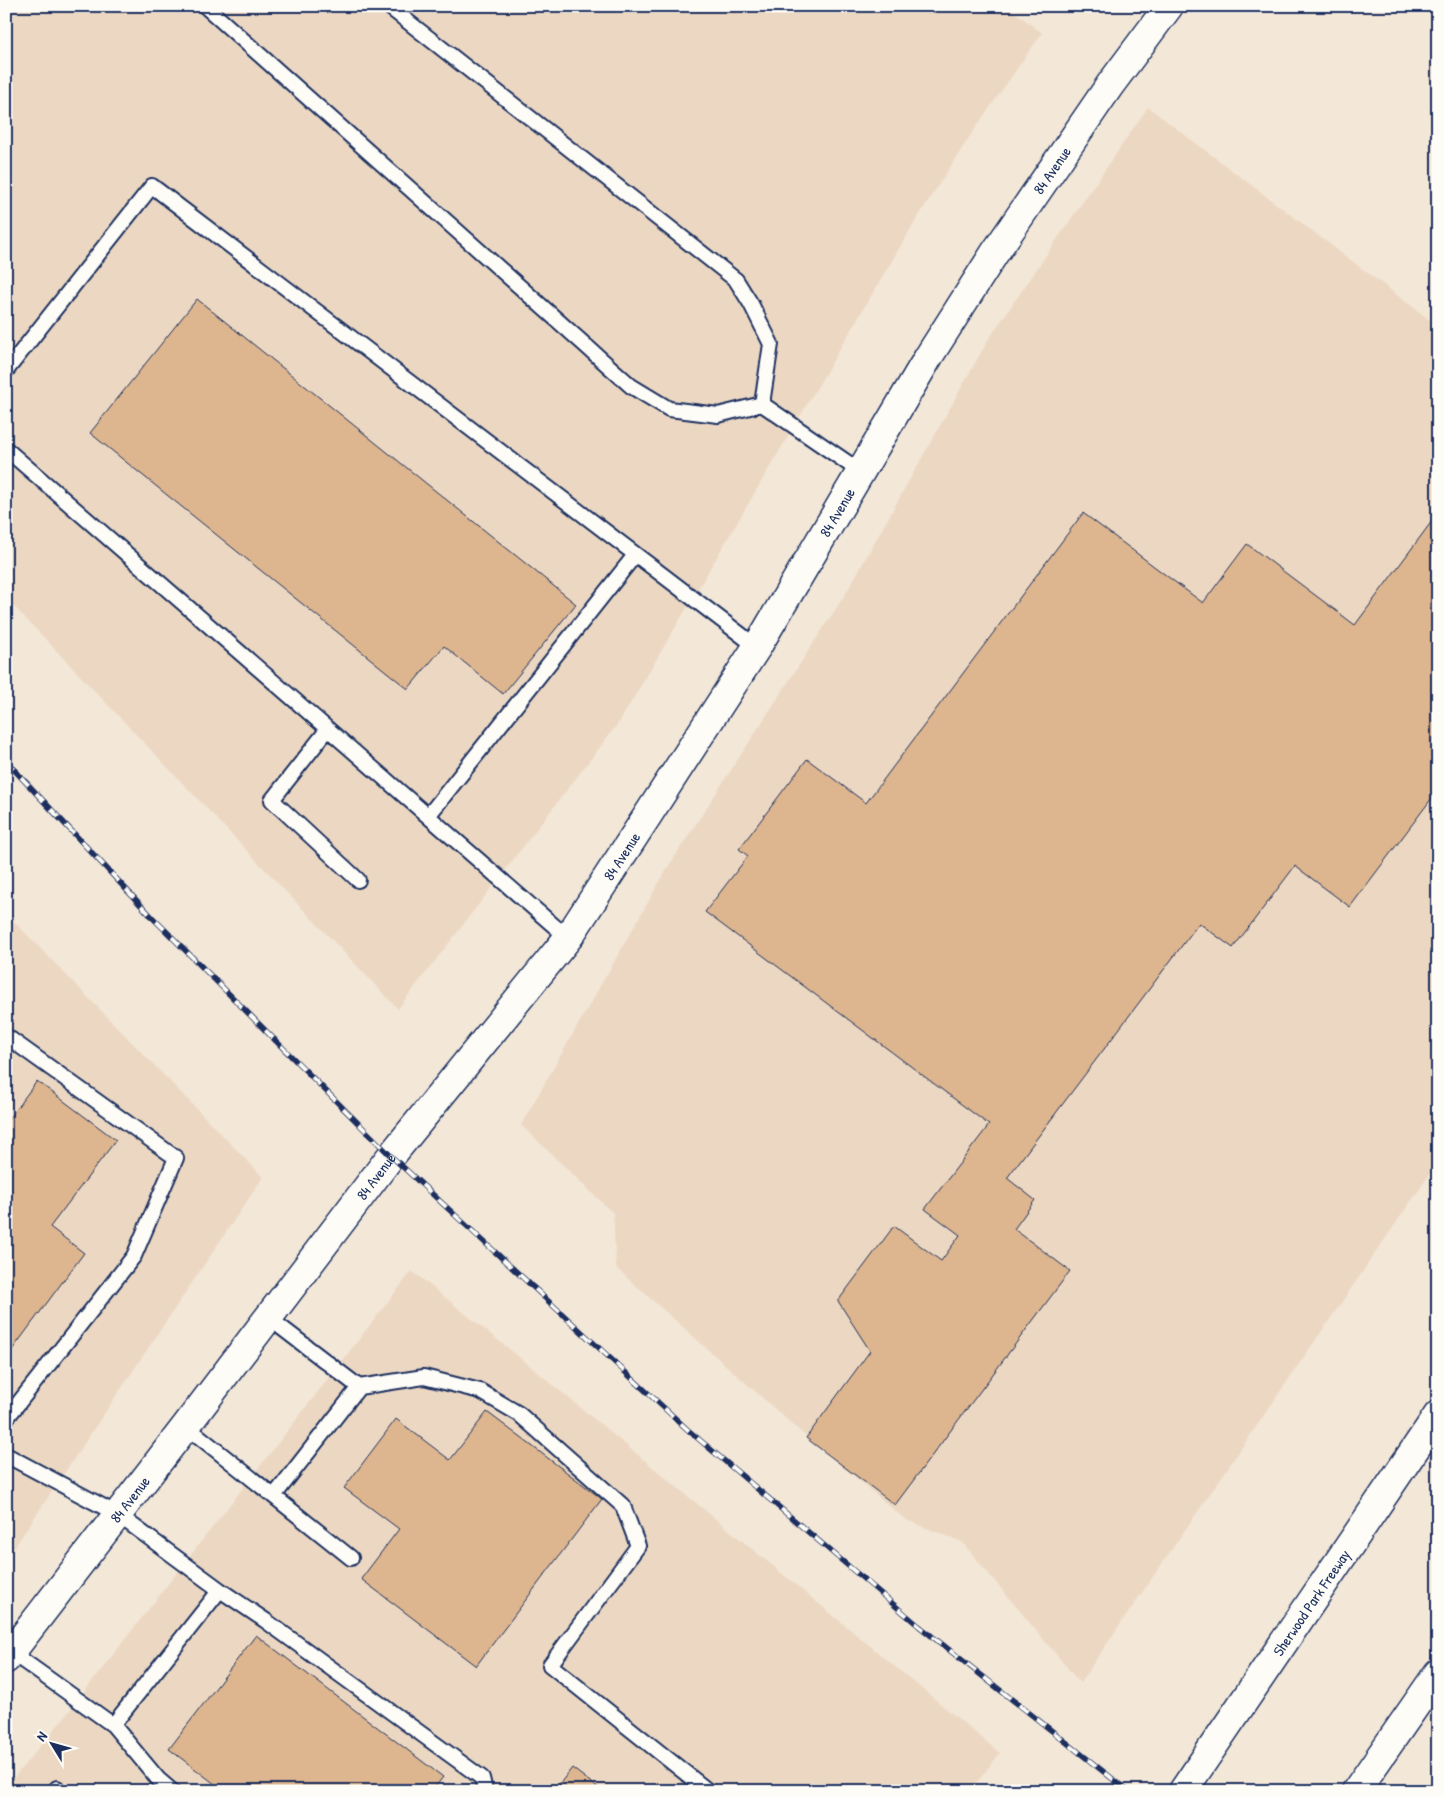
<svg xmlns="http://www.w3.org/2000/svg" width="1444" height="1797" font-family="'Patrick Hand',sans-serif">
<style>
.built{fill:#ecd8c2}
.building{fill:#ddb58e;stroke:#1b2f5e}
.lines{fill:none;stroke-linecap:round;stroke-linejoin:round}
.service-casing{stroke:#1b2f5e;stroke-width:18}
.minor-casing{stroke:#1b2f5e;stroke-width:31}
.motorway-casing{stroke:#1b2f5e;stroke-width:31}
.service{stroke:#fdfcf7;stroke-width:14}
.minor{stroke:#fdfcf7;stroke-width:28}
.motorway{stroke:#fdfcf7;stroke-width:28}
.rail-casing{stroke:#1b2f5e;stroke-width:5.5}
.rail{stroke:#fdfcf7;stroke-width:4;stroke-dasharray:11;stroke-linecap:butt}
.labels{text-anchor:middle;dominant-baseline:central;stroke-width:5;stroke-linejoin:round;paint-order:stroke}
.street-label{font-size:15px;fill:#1b2f5e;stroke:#fdfcf7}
</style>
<rect width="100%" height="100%" fill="#f3e7d8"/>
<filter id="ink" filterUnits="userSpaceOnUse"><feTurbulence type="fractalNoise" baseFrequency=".02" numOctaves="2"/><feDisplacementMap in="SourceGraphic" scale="10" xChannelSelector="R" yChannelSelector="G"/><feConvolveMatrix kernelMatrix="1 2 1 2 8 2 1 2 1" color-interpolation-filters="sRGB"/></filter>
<g filter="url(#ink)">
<path class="built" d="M6 6H1007L1042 33 972 133 916 220 620 721 398 1009 6 598Z
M1148 107 1438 326V1162L1080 1683 962 1542 906 1520 802 1433 616 1268 613 1213 521 1125 668 867 846 593 988 340Z
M6 913 263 1177 6 1560Z
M412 1271 519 1357 1000 1753 970 1791H6V1787L66 1715Z"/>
<path class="building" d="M197 299 576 604 503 694 444 646 408 689 90 433Z
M1083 513 1203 603 1247 544 1355 625 1438 513V790L1350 907 1295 866 1233 948 1199 923 1007 1178 1035 1200 1014 1229 1070 1271 895 1505 806 1438 870 1351 838 1301 894 1226 941 1261 960 1235 925 1209 989 1125 705 912 748 856 739 849 807 759 866 803Z
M37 1081 116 1140 50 1227 84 1253 12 1350 6 1345V1122Z
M487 1412 602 1499 476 1666 361 1579 399 1529 344 1488 396 1419 450 1460Z
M256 1635 443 1777 432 1791H224L169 1749Z
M572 1768 602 1791H554Z"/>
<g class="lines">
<defs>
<path id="service" d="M205 6 631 386 669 409 718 415 762 404
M388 6 736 280 751 304 771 344 762 404
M6 371 152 186 757 647
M762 404 861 472
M6 449 568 938
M328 729 272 800 358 880
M428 816 635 555
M6 1036 176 1158 134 1256 6 1419
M269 1318 359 1387 274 1496
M359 1387 424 1377 480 1391 519 1414 623 1506 638 1546 550 1665 708 1791
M186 1426 351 1558
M6 1455 117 1514 220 1590 266 1621 482 1778 485 1791
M11 1652 113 1725 158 1779 172 1791
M113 1725 220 1590
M55 1791 57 1788"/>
<g id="minor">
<path id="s1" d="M6 1659 186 1426 391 1156 568 938 757 647 929 356 994 254 1110 85 1169 6"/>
</g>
<g id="motorway">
<path id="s2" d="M1183 1791 1438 1415"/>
<path d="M1356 1791 1438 1673"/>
</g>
</defs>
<use href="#service" class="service-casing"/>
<use href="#minor" class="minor-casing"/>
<use href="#motorway" class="motorway-casing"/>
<use href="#service" class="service"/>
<use href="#minor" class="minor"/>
<use href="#motorway" class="motorway"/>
<defs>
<path id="rail" d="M6 761 152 917 391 1156 688 1430 919 1626 1128 1791"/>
</defs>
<use href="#rail" class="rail-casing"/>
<use href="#rail" class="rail"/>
</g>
</g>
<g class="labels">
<g class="street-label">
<text stroke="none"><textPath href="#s1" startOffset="1822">84 Avenue</textPath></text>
<text stroke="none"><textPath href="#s1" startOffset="1418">84 Avenue</textPath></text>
<text stroke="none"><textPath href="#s1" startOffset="1012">84 Avenue</textPath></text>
<text stroke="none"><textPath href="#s1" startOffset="608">84 Avenue</textPath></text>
<text stroke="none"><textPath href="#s1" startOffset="202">84 Avenue</textPath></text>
<text stroke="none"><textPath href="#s2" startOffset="228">Sherwood Park Freeway</textPath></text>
</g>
</g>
<rect width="1444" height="1797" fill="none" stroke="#fdfcf7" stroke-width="25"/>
<rect x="12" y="12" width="1419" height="1772" fill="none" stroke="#1b2f5e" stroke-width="2" filter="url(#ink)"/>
<g transform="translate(52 1744) rotate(307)" stroke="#fdfcf7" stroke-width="4" paint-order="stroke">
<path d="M0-4L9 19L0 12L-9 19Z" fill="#1b2f5e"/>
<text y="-8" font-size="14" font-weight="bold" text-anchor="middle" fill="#1b2f5e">N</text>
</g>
</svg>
